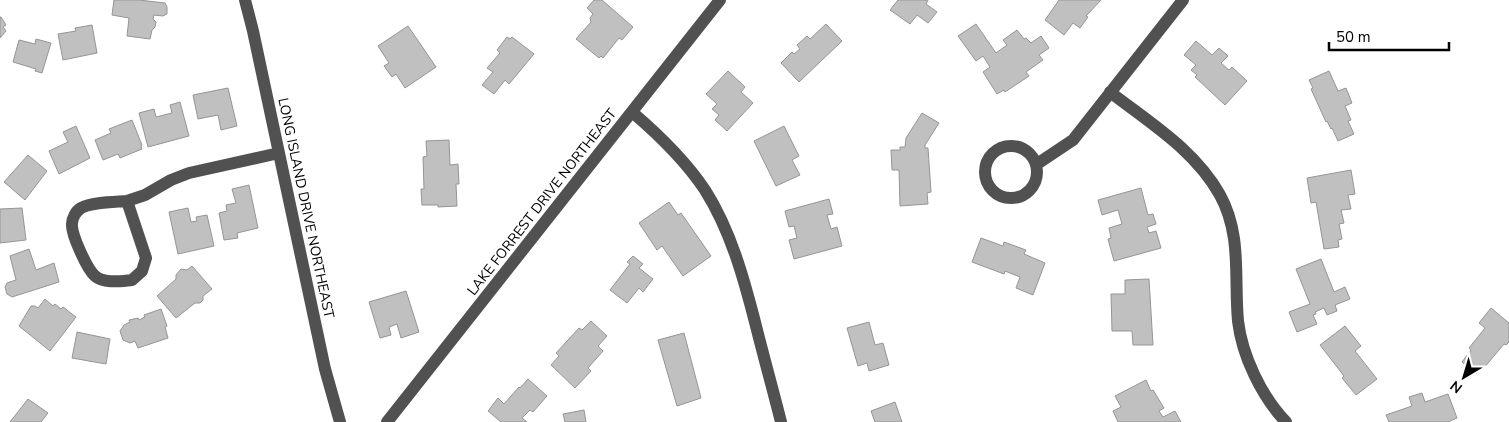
<svg xmlns="http://www.w3.org/2000/svg" width="1509" height="422" font-family="'Nunito Sans',sans-serif">
<style>
.building{fill:#c0c0c0;stroke:#959595}
.lines{fill:none;stroke-linecap:round;stroke-linejoin:round}
.minor{stroke:#515151;stroke-width:12}
.labels{text-anchor:middle;dominant-baseline:central;stroke-width:4.5;stroke-linejoin:round;paint-order:stroke}
.street-label{font-size:14px;fill:#000;stroke:#fff}
</style>
<rect width="100%" height="100%" fill="#fff"/>
<path class="building" d="M114 0H139L165 3 167 7V14L163 16 154 15 153 19 156 22 155 27 152 30 150 39 127 36 129 18 112 15Z
M594 0H602L633 27 622 40 619 38 603 58 601 56 599 58 576 39 591 22 590 18 593 14 587 8Z
M898 0H928L926 4 937 12 928 23 917 15 910 24 890 10Z
M1059 0H1101L1086 16 1088 17 1080 28 1073 23 1064 35 1045 20Z
M0 17H1L6 25 3 27 6 31 0 38Z
M826 24 842 41 799 82 781 63 792 52 794 54 800 49 797 45 807 36 810 39Z
M976 24 996 53 1007 45 1003 40 1017 30 1024 39 1026 38 1031 43 1041 36 1049 48 1039 55 1043 60 1026 72 1029 76 1005 92 1004 90 997 94 983 72 990 67 983 56 976 61 958 36Z
M92 25 97 53 63 60 58 34 76 31 75 28Z
M408 26 436 67 405 88 396 74 392 77 384 66 389 63 378 46Z
M507 37 510 39 512 37 534 54 509 84 505 80 494 94 482 85 493 72 487 68 500 53 497 50Z
M36 39 51 43 42 73 35 71 36 69 13 62 19 40 35 44Z
M1196 41 1212 55 1219 48 1228 56 1221 63 1229 70 1232 67 1247 81 1225 105 1195 77 1197 75 1191 70 1196 65 1184 55Z
M728 71 745 87 741 92 753 103 727 131 715 120 719 115 712 109 717 104 706 94Z
M1329 71 1338 91 1346 88 1352 103 1345 106 1351 120 1348 121 1354 134 1338 141 1332 128 1331 129 1327 121 1326 122 1311 89 1313 88 1309 80Z
M228 88 237 126 221 130 218 115 198 119 193 95Z
M180 102 189 136 148 147 139 113 154 109 156 117 172 113 170 105Z
M922 113 939 123 925 145V148H928L931 192 927 193 928 204 900 206 899 170H892L891 150H900V147H905L906 138Z
M132 120 142 145 141 146 142 149 120 158 118 154 103 160 95 140 111 133 109 129Z
M76 126 90 158 59 174 49 151 68 142 63 132Z
M784 126 799 156 792 160 800 175 776 186 754 141Z
M449 140 450 165 458 164 459 184H456L457 206 438 207V205H422L421 189H424L423 157 427 156 426 141Z
M28 155 47 171 25 200 4 182Z
M1351 170 1355 194 1348 195 1351 209 1341 210 1344 223 1339 224 1342 239 1338 240 1339 247 1324 249 1316 202 1311 203 1307 178Z
M249 185 258 228 237 233 238 238 224 240 219 213 227 211 226 205 236 203 232 189Z
M1141 188 1148 215 1153 214 1156 224 1147 227 1149 233 1156 231 1161 248 1114 261 1108 239 1111 238 1109 228 1122 224 1118 210 1102 215 1098 200Z
M829 199 833 214 827 215 831 229 837 227 842 246 794 259 789 240 797 238 794 226 789 227 785 211Z
M669 202 678 215 681 213 711 256 683 276 662 246 657 250 639 223Z
M22 208 26 240 0 243V209Z
M188 208 191 222 197 221 196 217 207 215 214 246 178 254 169 212Z
M981 238 1003 246 1004 242 1026 250 1024 254 1045 263 1033 295 1016 288 1020 277 1005 271 1004 274 972 262Z
M29 249 36 270 54 263 59 282 12 297 7 294 5 287 7 283 16 280 10 256Z
M633 256 643 264 639 268 653 279 643 292 639 288 627 303 610 290 630 264 627 262Z
M1321 259 1334 292 1345 287 1350 299 1335 305 1337 311 1327 315 1324 308 1315 312 1316 314 1313 315 1317 324 1297 332 1289 312 1310 304 1296 269Z
M192 266 212 289 203 296V300L200 303H195L176 318 157 296 176 279V275L181 269 187 270Z
M1149 279 1153 345H1133L1132 331H1112L1111 294H1125V280Z
M406 291 419 332 401 338 397 324 389 327 391 335 380 338 369 302Z
M45 299 53 306 55 304 61 309 63 307 76 317 50 351 19 326 31 306H35L38 308Z
M1491 308 1509 323V342L1506 345 1504 344 1484 368 1482 367 1476 374 1462 362 1471 350 1469 348 1485 328 1479 323Z
M161 309 167 326 165 327 168 338 138 348 135 341 130 343 123 340 120 331 124 325 130 322 129 320 138 318 139 320 145 317 144 315Z
M591 321 607 336 598 346 603 351 588 368 591 371 575 388 551 365 559 356 556 353 579 328 582 330Z
M869 322 875 345 883 343 889 365 869 371 867 363 858 366 847 328Z
M1345 326 1361 346 1355 351 1377 379 1356 395 1342 378 1344 376 1320 345Z
M77 332 110 339 106 364 72 358Z
M684 333 701 398 677 406 658 340Z
M528 379 547 396 533 412 530 410 522 418 527 422H501L488 411 498 398 504 404 519 387 520 388Z
M1146 380 1151 391 1153 390 1164 408 1159 411 1163 417 1175 411 1181 422H1118L1113 411 1121 407 1115 396Z
M1422 393 1425 402 1448 394 1457 418 1448 422H1389L1386 415 1412 406 1409 397Z
M28 399 48 413 41 422H10Z
M895 402 902 422H875L871 411Z
M584 410 586 422H565L563 414Z"/>
<g class="lines">
<path class="minor" d="M245 0 253 31 325 369 340 422
M1110 92C1150 123 1195 150 1220 195 1242 235 1234 277 1238 321 1242 356 1262 397 1286 422
M632 112C659 135 685 160 705 190 731 231 744 279 756 326 764 358 773 390 781 422
M985 172a26 26 0 1 1 52 0a26 26 0 1 1-52 0Z
M1037 164 1073 140 1183 0
M127 201 146 258 142 271 132 280C121 281 104 284 95 276 87 269 71 234 72 224 72 218 76 211 81 208 92 202 115 202 127 201Z
M127 201 145 195 171 180 189 173 279 153
M387 422 720 0"/>
</g>
<g class="labels">
<g class="street-label">
<text transform="translate(542 202) rotate(-52)">LAKE FORREST DRIVE NORTHEAST</text>
<text transform="translate(306 208) rotate(78)">LONG ISLAND DRIVE NORTHEAST</text>
</g>
</g>
<g transform="translate(1464 377) rotate(218)" stroke="#ffffff" stroke-width="4" paint-order="stroke">
<path d="M0-4L9 19L0 12L-9 19Z" fill="#000000"/>
<text y="-8" font-size="14" font-weight="bold" text-anchor="middle" fill="#000000">N</text>
</g>
<path d="M1329 42v8h120v-8" fill="none" stroke="#000000" stroke-width="2.5"/>
<text x="1336" y="42" font-size="15" fill="#000000" stroke="#ffffff" stroke-width="4" paint-order="stroke">50 m</text>
</svg>
